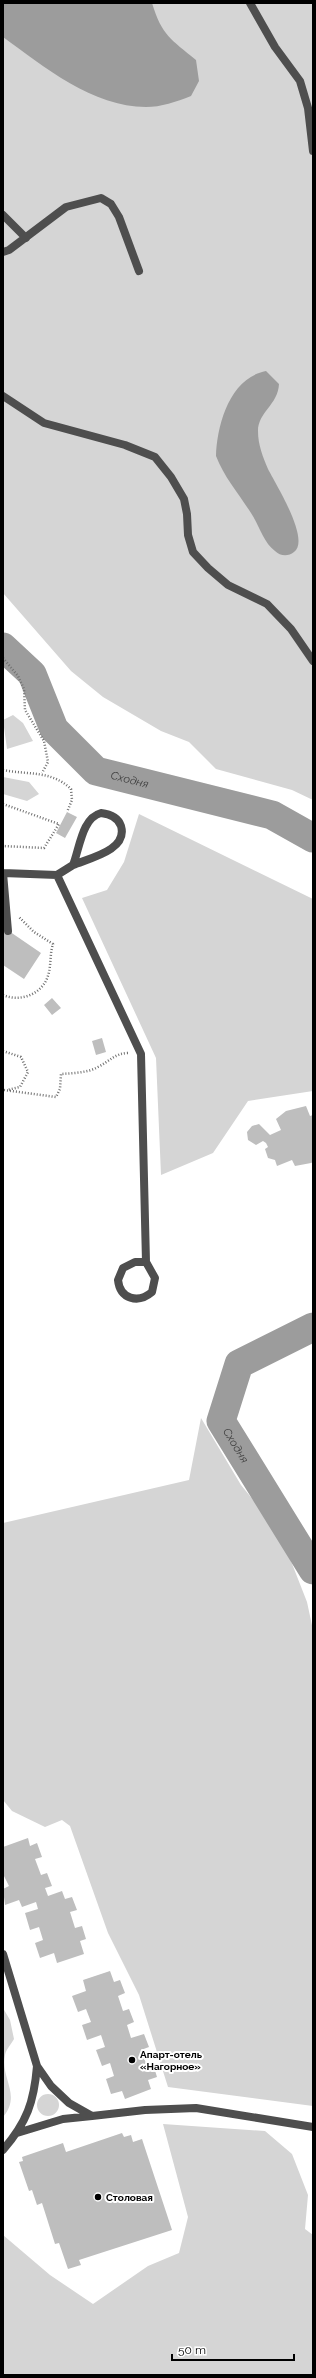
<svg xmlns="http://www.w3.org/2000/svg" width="316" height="2378" font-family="Raleway,sans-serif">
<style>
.green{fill:#d5d5d5}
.water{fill:#9c9c9c}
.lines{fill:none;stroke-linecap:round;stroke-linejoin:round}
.river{stroke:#9c9c9c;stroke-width:29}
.building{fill:#bebebe}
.path{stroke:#707070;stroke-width:2.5;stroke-dasharray:1 2;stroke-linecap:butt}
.service{stroke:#4e4e4e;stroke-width:8}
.poi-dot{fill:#000;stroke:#fff;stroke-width:1.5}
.labels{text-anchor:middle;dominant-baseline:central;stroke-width:4;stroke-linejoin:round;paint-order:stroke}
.poi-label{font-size:10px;font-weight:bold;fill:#000;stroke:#fff;text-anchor:start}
.water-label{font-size:11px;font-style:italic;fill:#3d3d3d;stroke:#fff}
</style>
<rect width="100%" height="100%" fill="#fff"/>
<path class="green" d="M3 3H313V800L292 790 216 769 189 742 161 731 103 697 71 671 3 593Z
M13 715 23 723 33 741 7 749 3 720Z
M3 777 29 782 39 794 27 801 3 794Z
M139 814 313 899V1091L248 1101 213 1153 161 1175 156 1058 82 898 107 890 124 862Z
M201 1418 241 1485 280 1533 307 1602 313 1630V2106L168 2087 139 1995 108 1933 70 1826 62 1820 45 1827 12 1811 3 1800V1523L189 1480Z
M3 2008 10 2020 14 2039C11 2044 6 2050 5 2055 0 2078 22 2095 3 2117Z
M37 2105a11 11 0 1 1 22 0a11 11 0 1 1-22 0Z
M163 2124 265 2131 292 2154 308 2195 305 2229 313 2235V2375H3V2235L50 2275 93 2304 148 2266 179 2253 188 2217Z"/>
<path class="water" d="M3 3H152C162 36 171 39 196 60L199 81 191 96C176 102 161 107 146 107 93 107 44 67 3 37Z
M266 371 279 384C278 405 258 412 258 431 258 445 263 457 268 469 275 483 311 540 294 552 288 557 280 556 275 551 263 542 259 525 251 513 239 494 224 477 216 456 217 424 230 378 266 371Z"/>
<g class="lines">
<g class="river">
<path id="s1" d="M3 647 32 674 54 729 96 771 272 815 313 838"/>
<path id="s2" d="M313 1327 239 1364 221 1421 313 1570"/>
</g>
</g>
<path class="building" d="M67 812 77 817 65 838 56 833Z
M3 927 41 953 24 979 3 965Z
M52 998 61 1008 52 1015 44 1005Z
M102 1038 106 1052 96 1055 92 1041Z
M306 1106 310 1116 313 1115V1162L311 1163 295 1166 292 1160 277 1166 275 1160 268 1158 265 1149 268 1147 266 1143 263 1141 256 1145 248 1140 247 1132 252 1126 259 1124 270 1135 281 1130 276 1119 286 1111Z
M28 1838 30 1846 37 1843 42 1857 35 1859 41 1875 47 1873 52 1886 45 1888 48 1896 62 1891 65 1899 72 1897 77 1910 70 1912 75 1928 82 1926 86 1939 80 1941 84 1954 57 1963 54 1953 40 1958 35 1943 43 1940 39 1927 30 1930 25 1913 38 1909 36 1902 22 1907 19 1900 5 1905 3 1889 9 1886 3 1874V1847Z
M110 1971 114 1982 120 1980 125 1993 118 1996 123 2011 129 2009 134 2022 127 2025 131 2038 144 2034 149 2047 141 2050 147 2066 153 2064 157 2077 148 2080 151 2089 125 2099 122 2091 111 2094 106 2079 114 2076 110 2063 102 2066 96 2050 105 2047 101 2035 87 2040 82 2025 91 2022 86 2009 78 2012 72 1996 86 1991 83 1980Z
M122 2133 124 2137 131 2135 133 2142 142 2139 172 2230 79 2260 81 2265 68 2269 59 2243 55 2244 42 2203 37 2205 32 2190 29 2191 19 2162 23 2161 22 2157 63 2143 66 2152Z"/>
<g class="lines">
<path class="path" d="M3 658 18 676 24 689 25 710 44 741 48 762 42 773
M3 770C28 775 51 770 71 789L72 800 67 812
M3 804 59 824 44 848 3 846
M3 995C22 1003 45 993 49 972 51 963 50 953 53 944L34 932 19 917
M3 1051 21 1057 28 1072 20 1087 7 1090
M4 1090 56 1097 60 1089 61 1074C73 1073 87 1073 98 1067 110 1061 115 1053 129 1053"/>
<path class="service" d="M250 3 275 47 300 81 308 108 313 151
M3 215 26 238
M3 252 9 250 66 207 101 198 111 204 119 217 139 271
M3 396 44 423 125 445 155 457 171 477 184 499 187 514 188 535 193 552 208 568 228 585 267 604 291 629 313 661
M101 813C110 814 118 817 121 826 128 850 90 858 73 865 80 847 82 818 101 813Z
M3 873 57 875 141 1054 146 1262
M3 873 8 931
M57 875 73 865
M135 1262H146L155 1278 152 1292C138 1304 120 1299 118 1280L123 1268Z
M3 1954 37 2066 51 2086 69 2103 92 2116 145 2110 196 2108 313 2127
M17 2133 63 2119 92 2116
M3 2150C27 2122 34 2102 37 2066"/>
</g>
<g class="poi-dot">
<circle cx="132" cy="2060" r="4"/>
<circle cx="98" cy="2197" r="4"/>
</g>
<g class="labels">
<g class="poi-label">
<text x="140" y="2054">Апарт-отель<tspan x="140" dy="12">«Нагорное»</tspan></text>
<text x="106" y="2197">Столовая</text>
</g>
<g class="water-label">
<text stroke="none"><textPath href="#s1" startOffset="193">Сходня</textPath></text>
<text stroke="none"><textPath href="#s2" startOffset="171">Сходня</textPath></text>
</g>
</g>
<rect width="316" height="2378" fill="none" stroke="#000000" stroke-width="8"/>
<path d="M172 2354v6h122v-6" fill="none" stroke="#000000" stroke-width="2"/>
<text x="178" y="2354" font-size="12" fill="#000000" stroke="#ffffff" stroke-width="3" paint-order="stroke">50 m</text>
</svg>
